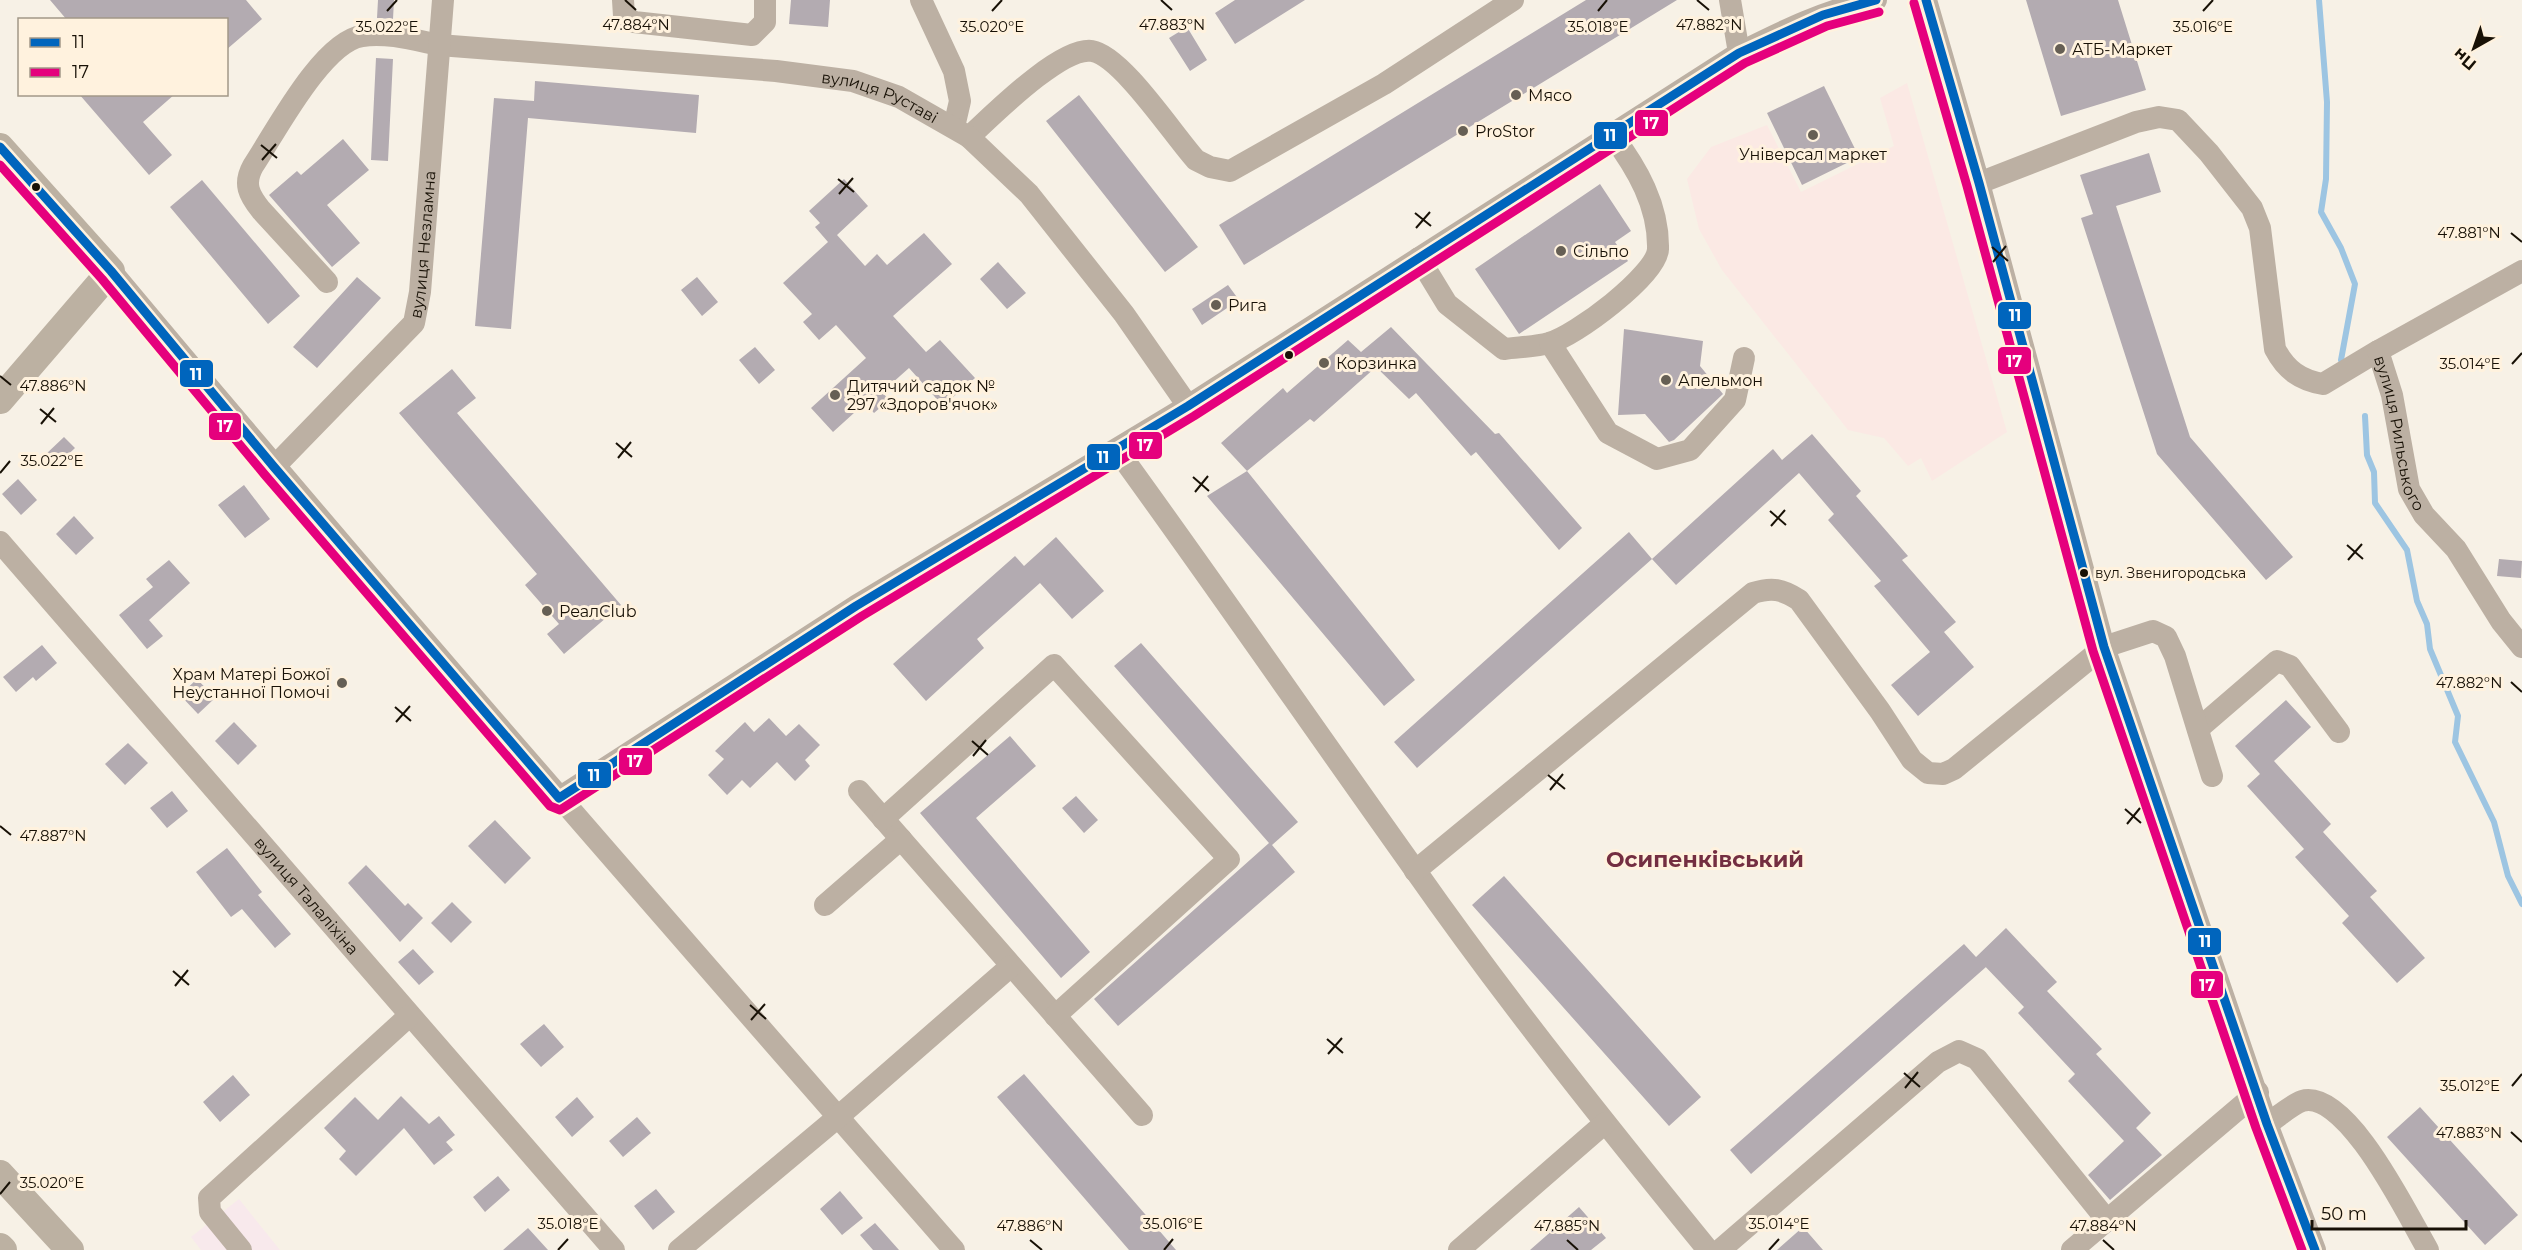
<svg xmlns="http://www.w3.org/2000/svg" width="2522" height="1250" font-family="Montserrat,sans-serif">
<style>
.commercial{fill:#fbe9e4}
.industrial{fill:#f8e9ec}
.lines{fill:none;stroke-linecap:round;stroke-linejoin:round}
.stream{stroke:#9dc5e2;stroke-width:6}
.building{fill:#b3abb1}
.minor{stroke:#bcb0a3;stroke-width:22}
.major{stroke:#bcb1a2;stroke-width:28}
.bus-1-casing{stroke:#fff2de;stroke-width:14}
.bus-2-casing{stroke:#fff2de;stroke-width:14}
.bus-1{stroke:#0065bd;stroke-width:9}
.bus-2{stroke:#e5007d;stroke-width:9}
.ticks{fill:none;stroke:#181106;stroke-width:2}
.poi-dot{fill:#665f54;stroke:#fff2de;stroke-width:2}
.bus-dot{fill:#181106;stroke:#fff2de;stroke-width:2}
.labels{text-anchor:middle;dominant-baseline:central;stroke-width:6;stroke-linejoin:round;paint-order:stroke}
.bus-label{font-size:14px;fill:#181106;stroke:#fff2de;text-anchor:start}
.poi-label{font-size:16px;fill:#181106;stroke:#fff2de;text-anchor:start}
.street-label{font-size:16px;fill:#181106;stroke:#fff2de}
.district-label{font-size:22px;font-weight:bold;fill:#742e41;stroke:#fff2de}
.ticks-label{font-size:15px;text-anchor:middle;fill:#181106;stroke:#fff2de;stroke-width:6;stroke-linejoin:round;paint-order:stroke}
.line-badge{stroke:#fff2de;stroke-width:2}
.badge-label{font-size:16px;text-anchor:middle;font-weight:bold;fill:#fff}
</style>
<rect width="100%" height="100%" fill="#f7f1e6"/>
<path class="commercial" d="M1907 83 2007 432 1932 481 1921 458 1908 466 1884 438 1848 430 1722 270 1699 229 1687 179 1711 147 1767 125 1801 192 1894 146 1880 98Z"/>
<path class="industrial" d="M239 1199 280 1250H201L191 1237Z"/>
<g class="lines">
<path class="stream" d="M2319 0 2327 102 2326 179 2321 212 2341 248 2355 284 2341 360
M2365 416 2367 455 2374 472 2375 503 2407 550 2417 601 2427 624 2430 649 2458 716 2455 742 2494 822 2508 876 2522 904"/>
</g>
<path class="building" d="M50 0H246L262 19 226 50V20H67Z
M378 0H394L393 19 377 18Z
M791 0H830L828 27 789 24Z
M1235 0H1305L1235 44 1215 13Z
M1586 0H1677L1244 265 1219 225Z
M2026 0H2118L2146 90 2061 116Z
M1187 27 1207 60 1190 71 1169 38Z
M376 58 393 59 388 161 371 160Z
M535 81 699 95 696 133 528 118 511 329 475 326 494 98 534 101Z
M1824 86 1859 157 1802 185 1767 113Z
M79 94H175L143 122 172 155 149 175Z
M1079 95 1198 247 1165 272 1046 121Z
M343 139 369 170 327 205 360 243 332 267 269 195 297 171 301 175Z
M2149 153 2161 192 2116 206 2190 437 2293 557 2266 580 2157 454 2081 218 2093 214 2080 175Z
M844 179 868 206 837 235 865 266 877 254 887 265 924 233 952 264 893 316 926 352 940 340 975 378 943 406 909 368 882 392 889 400 874 413 865 403 833 432 811 408 866 358 836 325 819 340 803 322 812 314 783 283 828 242 815 227 820 223 809 211Z
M202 180 300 296 268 324 170 207Z
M1600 184 1631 231 1615 242 1628 261 1519 334 1475 269Z
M998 262 1026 293 1007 309 980 279Z
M357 277 381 298 317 368 293 347Z
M697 277 718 302 702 316 681 290Z
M1228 285 1239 300 1202 325 1192 309Z
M1391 327 1495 434 1499 433 1582 528 1559 550 1476 452 1471 456 1416 393 1409 399 1376 367 1314 422 1310 419 1247 471 1221 443 1283 388 1287 393 1348 340 1361 352Z
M1624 329 1703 341 1700 366 1723 394 1674 440 1669 442 1645 414 1618 415Z
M755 347 775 370 759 384 739 360Z
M452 369 476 398 457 413 621 605 564 654 547 634 559 624 525 585 537 574 399 413Z
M1812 434 1861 491 1856 496 1908 556 1902 560 1956 622 1944 632 1974 667 1918 716 1891 685 1930 652 1874 586 1881 581 1828 520 1834 514 1799 473 1676 585 1652 559 1773 449 1782 460Z
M64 437 75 448 56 466 45 455Z
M1247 471 1415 680 1384 706 1207 496Z
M18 479 37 500 21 515 2 494Z
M244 485 270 519 245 538 218 505Z
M74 516 94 538 76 555 56 534Z
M1629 532 1652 559 1417 768 1394 742Z
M1056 537 1104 591 1072 619 1040 583 977 639 984 648 926 701 893 664 1015 556 1024 566Z
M2499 559 2522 561 2521 578 2497 576Z
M169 560 190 583 149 620 163 636 147 649 119 615 153 587 146 579Z
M1141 643 1298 822 1272 845 1295 872 1118 1026 1094 999 1269 843 1114 666Z
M42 645 57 663 36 681 33 677 16 692 3 677Z
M197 679 215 698 198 714 180 695Z
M2286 700 2311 727 2274 761 2331 824 2323 832 2377 891 2370 897 2425 958 2397 983 2342 923 2349 916 2295 857 2304 849 2247 786 2260 774 2235 746Z
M769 718 786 736 799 724 820 745 805 760 810 766 795 781 777 762 750 788 742 780 727 795 708 775 724 759 715 751 745 722 754 732Z
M234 722 257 746 238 765 215 741Z
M1010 736 1036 766 976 818 1090 952 1061 978 920 813Z
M128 743 148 763 125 785 105 764Z
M172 791 188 811 167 828 150 808Z
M1076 796 1098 820 1084 833 1062 808Z
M495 820 531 858 505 884 468 846Z
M227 848 262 892 258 895 291 934 275 948 242 909 231 917 196 872Z
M366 865 405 906 408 903 423 918 400 942 348 883Z
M1504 876 1701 1097 1669 1126 1472 905Z
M452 902 472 922 451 943 431 923Z
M2006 928 2057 982 2047 991 2102 1049 2096 1054 2151 1113 2136 1128 2162 1155 2110 1200 2088 1175 2124 1141 2068 1081 2075 1074 2018 1013 2024 1007 1979 960 1986 967 1751 1174 1730 1150 1964 944 1976 957Z
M413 949 434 972 419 985 398 962Z
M544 1024 564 1047 541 1067 520 1044Z
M1024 1074 1176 1250H1129L997 1097Z
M233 1075 250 1095 220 1122 203 1102Z
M401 1096 429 1124 439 1116 455 1135 446 1142 453 1150 434 1165 404 1128 356 1176 339 1159 346 1151 324 1128 355 1097 378 1120Z
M577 1097 594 1117 572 1137 555 1117Z
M2420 1107 2518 1215 2485 1245 2387 1137Z
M637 1117 651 1133 623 1157 609 1141Z
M498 1176 510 1190 485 1212 473 1197Z
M656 1189 675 1212 653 1230 634 1206Z
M840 1191 863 1218 842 1235 820 1209Z
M1579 1207 1606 1238 1591 1250H1530Z
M875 1223 899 1250H873L860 1235Z
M1803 1227 1823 1250H1777Z
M528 1228 548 1250H503Z"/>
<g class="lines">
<g class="minor">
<path d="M623 0 624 16 634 22 752 35 765 22V0"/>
<path d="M921 0 954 71 960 101 954 127"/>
<path d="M1730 0 1739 53"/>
<path d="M1926 0 1979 183 2104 647 2267 1124 2315 1250"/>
<path d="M969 137C992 116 1061 46 1092 51 1122 56 1174 136 1196 160L1210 167 1230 171 1384 84 1513 0"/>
<path d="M1979 183 2136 122 2159 117 2178 120 2209 153 2252 208 2260 228 2275 349C2286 370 2300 380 2323 384L2378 351"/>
<path d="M1419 258 1447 304 1504 349C1518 347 1535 347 1549 343 1574 337 1657 275 1658 249 1659 206 1637 168 1612 135"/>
<path d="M111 271C387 602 671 925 954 1250"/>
<path id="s1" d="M2522 271 2378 351 2392 395 2409 489 2424 515 2456 549 2501 621 2522 647"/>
<path id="s2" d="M327 282 261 210C249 195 243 184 253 166 275 133 322 42 362 36 387 32 415 40 439 45L776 71 853 81 899 97 969 137 1029 194 1124 314 1188 406"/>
<path d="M1550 343 1608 433 1657 459 1690 450 1735 400 1744 358"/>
<path d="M1117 450C1218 589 1315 730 1415 870 1507 1001 1607 1126 1708 1250"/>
<path id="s3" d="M274 467 414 323 420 292 443 0"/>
<path id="s4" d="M0 542 614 1250"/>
<path d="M2198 729 2277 661 2290 666 2339 732"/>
<path d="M859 791 1142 1115"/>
<path d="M559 798 856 606 1188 406 1739 53C1783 31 1827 9 1876 0"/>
<path d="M883 819 1054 665 1229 859 1055 1016"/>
<path d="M1415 871 1753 593C1772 587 1782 589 1799 600L1880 711 1912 760 1928 773 1943 774 1954 769 2104 647 2153 631 2166 637 2175 656 2212 776"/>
<path d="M825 905 901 839"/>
<path d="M2267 1124C2278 1117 2291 1105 2302 1101 2347 1088 2409 1218 2428 1250"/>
<path d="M241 1250 210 1212 209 1198 409 1016"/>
<path d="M679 1250 838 1117 1011 966"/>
<path d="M1459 1250 1605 1123"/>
<path d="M1720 1250 1938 1062 1959 1051 1977 1059 2106 1219"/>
<path d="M2072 1250 2258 1092"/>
</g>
<path class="major" d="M0 147 111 271 0 400
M0 1174 70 1250
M0 1247 3 1250"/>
<defs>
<path id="bus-1" d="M1926 0 1979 183 2104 647 2267 1124 2315 1250
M0 147 111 271 274 467 559 798 856 606 1188 406 1739 53 1823 15 1876 0"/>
<path id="bus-2" d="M1914 3 1967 186 2093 651 2256 1128 2302 1250
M0 165 102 279 265 475 550 806 560 810 862 616 1194 416 1745 63 1827 26 1879 12"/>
</defs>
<use href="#bus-1" class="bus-1-casing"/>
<use href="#bus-2" class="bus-2-casing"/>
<use href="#bus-1" class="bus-1"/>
<use href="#bus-2" class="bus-2"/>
</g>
<path class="ticks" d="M625 0 636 10M1161 0 1172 10M1697 0 1709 10M387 11 397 0M992 11 1002 0M1598 11 1607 0M2203 11 2213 0M261 145 277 158M262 160 276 144M838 179 854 192M839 194 853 178M1415 213 1431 226M1416 228 1430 212M2511 233 2522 242M1992 247 2008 261M1993 262 2006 246M2512 364 2522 353M0 376 11 385M40 409 56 422M41 424 54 408M616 443 632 457M618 458 631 442M0 473 10 461M1193 477 1209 491M1195 492 1208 476M1770 511 1786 525M1771 526 1785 510M2347 545 2363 559M2348 560 2362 544M2511 682 2522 692M395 707 411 721M396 722 410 706M972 741 988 755M973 756 986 740M1548 775 1565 789M1550 790 1563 774M2125 809 2141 823M2127 824 2140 808M0 826 11 835M173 971 189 985M175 986 188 970M750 1005 766 1019M751 1020 765 1004M1327 1039 1343 1053M1328 1054 1342 1038M1904 1073 1920 1087M2512 1086 2522 1074M1905 1088 1918 1072M2511 1132 2522 1142M0 1194 10 1182M1030 1240 1042 1250M1567 1240 1578 1250M2103 1240 2114 1250M558 1250 568 1239M1164 1250 1173 1239M1769 1250 1779 1239"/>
<g class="poi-dot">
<circle cx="2060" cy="49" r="6"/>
<circle cx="1516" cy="95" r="6"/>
<circle cx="1463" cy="131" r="6"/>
<circle cx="1813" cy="135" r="6"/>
<circle cx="1561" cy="251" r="6"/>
<circle cx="1216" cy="305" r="6"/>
<circle cx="1324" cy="363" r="6"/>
<circle cx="1666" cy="380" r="6"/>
<circle cx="835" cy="395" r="6"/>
<circle cx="547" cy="611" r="6"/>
<circle cx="342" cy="683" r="6"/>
</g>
<g class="bus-dot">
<circle cx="36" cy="187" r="5"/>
<circle cx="1289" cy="355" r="5"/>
<circle cx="2084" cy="573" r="5"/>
</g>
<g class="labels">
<g class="bus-label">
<text x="2095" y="573">вул. Звенигородська</text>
</g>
<g class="poi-label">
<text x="2072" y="49">АТБ-Маркет</text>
<text x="1528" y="95">Мясо</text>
<text x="1475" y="131">ProStor</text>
<text x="1813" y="154" text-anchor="middle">Універсал маркет</text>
<text x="1573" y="251">Сільпо</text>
<text x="1228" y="305">Рига</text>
<text x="1336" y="363">Корзинка</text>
<text x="1678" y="380">Апельмон</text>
<text x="847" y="386">Дитячий садок №<tspan x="847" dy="18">297 «Здоров'ячок»</tspan></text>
<text x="559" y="611">РеалClub</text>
<text x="330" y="674" text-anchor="end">Храм Матері Божої<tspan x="330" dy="18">Неустанної Помочі</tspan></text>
</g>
<g class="street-label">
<text stroke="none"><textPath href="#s2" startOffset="843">вулиця Руставі</textPath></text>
<text stroke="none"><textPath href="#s3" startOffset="280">вулиця Незламна</textPath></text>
<text stroke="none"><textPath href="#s1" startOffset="250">вулиця Рильського</textPath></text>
<text stroke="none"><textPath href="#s4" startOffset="468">вулиця Талаліхіна</textPath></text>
</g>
<g class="district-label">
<text x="1705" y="859">Осипенківський</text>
</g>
</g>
<g class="ticks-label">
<text x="1709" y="30">47.882°N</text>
<text x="636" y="30">47.884°N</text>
<text x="1172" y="30">47.883°N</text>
<text x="387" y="32">35.022°E</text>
<text x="992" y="32">35.020°E</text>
<text x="1598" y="32">35.018°E</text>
<text x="2203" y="32">35.016°E</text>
<text x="2469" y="238">47.881°N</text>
<text x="2470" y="369">35.014°E</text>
<text x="53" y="391">47.886°N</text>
<text x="52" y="466">35.022°E</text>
<text x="2469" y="688">47.882°N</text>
<text x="53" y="841">47.887°N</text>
<text x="2470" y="1091">35.012°E</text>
<text x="2469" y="1138">47.883°N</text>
<text x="52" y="1188">35.020°E</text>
<text x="568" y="1229">35.018°E</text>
<text x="1173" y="1229">35.016°E</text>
<text x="1779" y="1229">35.014°E</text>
<text x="1030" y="1231">47.886°N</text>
<text x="1567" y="1231">47.885°N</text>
<text x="2103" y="1231">47.884°N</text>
</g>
<g class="line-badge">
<rect x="1634" y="109" width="35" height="28" rx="6" fill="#e5007d"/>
<rect x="1593" y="121" width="35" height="29" rx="6" fill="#0065bd"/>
<rect x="1997" y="301" width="35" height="29" rx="6" fill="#0065bd"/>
<rect x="1997" y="346" width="35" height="29" rx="6" fill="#e5007d"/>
<rect x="179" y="359" width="35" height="29" rx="6" fill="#0065bd"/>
<rect x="208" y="412" width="34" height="29" rx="6" fill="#e5007d"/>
<rect x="1128" y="431" width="35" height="29" rx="6" fill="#e5007d"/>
<rect x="1086" y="443" width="35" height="28" rx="6" fill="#0065bd"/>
<rect x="618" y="747" width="35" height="29" rx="6" fill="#e5007d"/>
<rect x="577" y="761" width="35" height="28" rx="6" fill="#0065bd"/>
<rect x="2187" y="927" width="35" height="29" rx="6" fill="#0065bd"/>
<rect x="2190" y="970" width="34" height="29" rx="6" fill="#e5007d"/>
</g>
<g class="badge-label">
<text x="1651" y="129">17</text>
<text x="1610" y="141">11</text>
<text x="2015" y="321">11</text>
<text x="2014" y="367">17</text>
<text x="196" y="380">11</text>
<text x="225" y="432">17</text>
<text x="1145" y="451">17</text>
<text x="1103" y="463">11</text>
<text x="635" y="767">17</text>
<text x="594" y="781">11</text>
<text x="2205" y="947">11</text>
<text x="2207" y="991">17</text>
</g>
<rect x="18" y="18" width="210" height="78" fill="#fff2de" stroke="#a39888" stroke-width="1.5"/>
<rect x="30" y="38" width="30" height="9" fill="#0065bd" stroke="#a39888" stroke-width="1.5"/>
<text x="72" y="48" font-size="18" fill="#181106">11</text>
<rect x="30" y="68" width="30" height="9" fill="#e5007d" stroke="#a39888" stroke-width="1.5"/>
<text x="72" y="78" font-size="18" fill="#181106">17</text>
<g transform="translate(2474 48) rotate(220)" stroke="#fff2de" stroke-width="4.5" paint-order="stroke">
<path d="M0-4.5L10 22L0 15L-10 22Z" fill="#181106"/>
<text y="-9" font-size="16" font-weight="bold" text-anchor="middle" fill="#181106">Пн</text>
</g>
<path d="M2312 1220v9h154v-9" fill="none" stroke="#181106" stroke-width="3"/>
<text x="2321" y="1220" font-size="18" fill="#181106" stroke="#fff2de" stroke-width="4.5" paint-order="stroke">50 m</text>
</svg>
